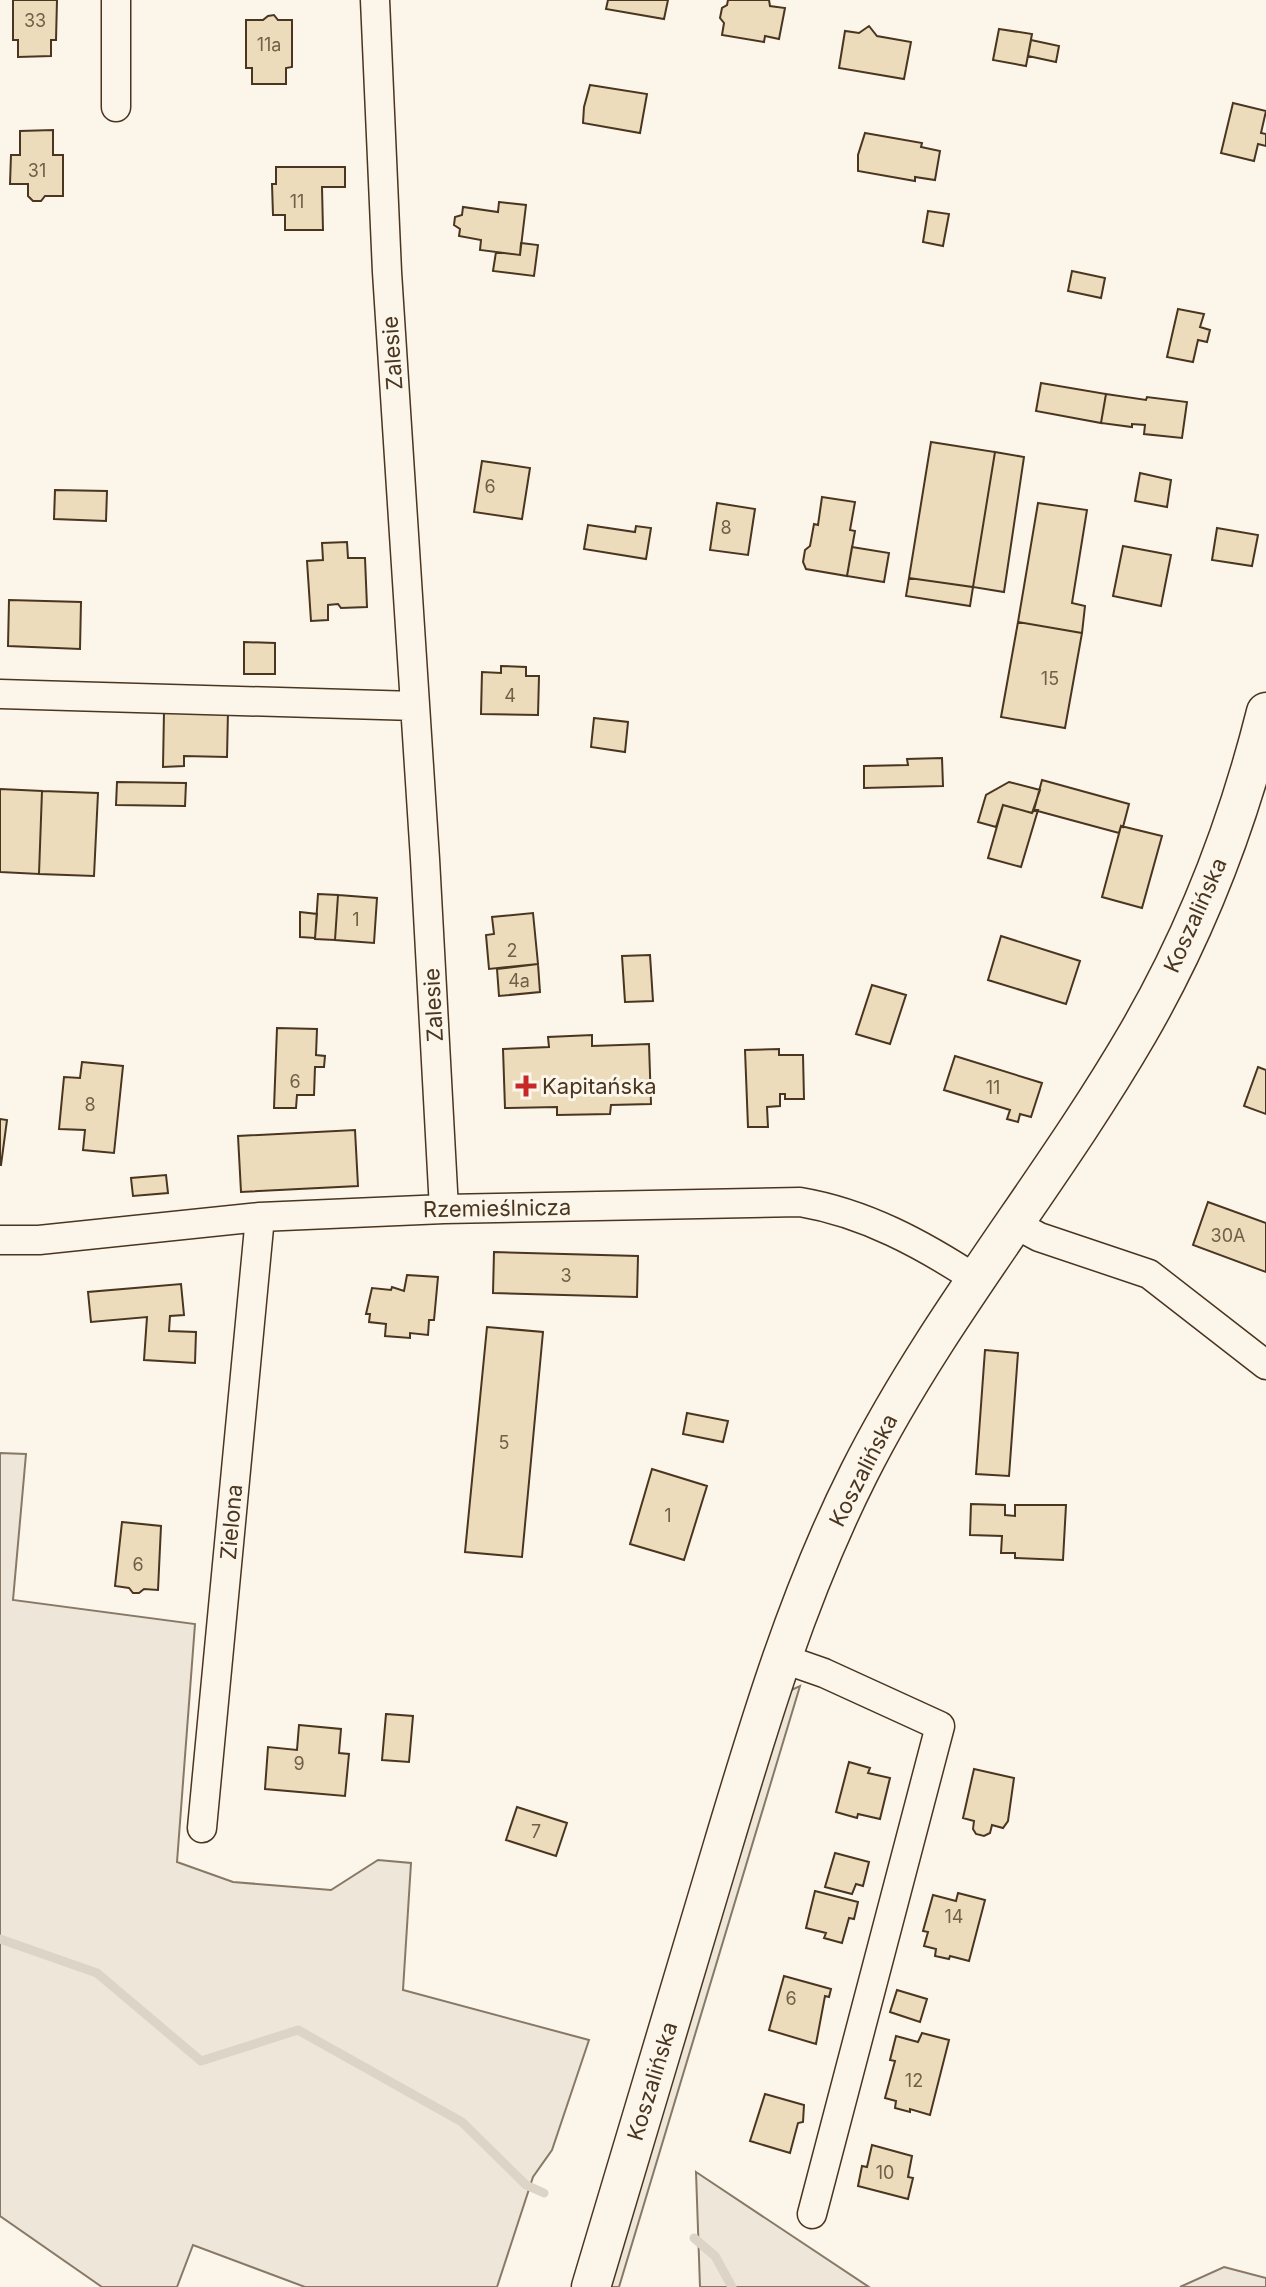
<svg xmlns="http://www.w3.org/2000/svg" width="1266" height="2287" font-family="Inter,sans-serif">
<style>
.green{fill:#ede6d9;stroke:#887966;stroke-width:2}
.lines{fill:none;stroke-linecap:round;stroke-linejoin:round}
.stream{stroke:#dcd4c6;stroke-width:9}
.building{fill:#ecdcbc;stroke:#4a3520;stroke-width:2}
.minor-casing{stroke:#4a3520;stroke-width:31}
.secondary-casing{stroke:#4a3520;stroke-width:41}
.minor{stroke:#fbf6e9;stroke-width:28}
.secondary{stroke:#fbf6e9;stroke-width:38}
.poi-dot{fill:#c62828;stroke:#fbf6e9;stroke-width:3}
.labels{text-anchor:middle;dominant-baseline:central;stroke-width:6;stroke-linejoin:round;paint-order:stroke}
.number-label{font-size:18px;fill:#725f47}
.street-label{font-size:22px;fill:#4a3520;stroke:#fbf6e9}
.poi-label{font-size:22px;fill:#4a3520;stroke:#fbf6e9;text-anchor:start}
</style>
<rect width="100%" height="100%" fill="#fbf6e9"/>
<path class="green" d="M0 1453 26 1454 13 1600 195 1624 177 1862 233 1882 331 1890 378 1860 411 1863 403 1990 589 2040 552 2150 533 2177 497 2287H305L193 2245 177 2287H102L0 2216Z
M800 1686 619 2287H609L789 1691Z
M696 2172 869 2287H700Z
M1224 2267 1266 2278V2287H1180Z"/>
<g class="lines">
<path class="stream" d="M0 1939 97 1973 201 2061 298 2030 462 2122 526 2185 544 2193
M694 2238 715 2256 732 2287"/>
</g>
<path class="building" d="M13 0H57L56 40H51V56L18 57V40H13Z
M608 0H668L664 19 606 9Z
M728 0H769L770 6 785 8 779 39 765 36 764 42 722 35 724 23 720 18 722 8 727 5Z
M274 15 278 20H292V67L286 68V84H252V68H246V20H263L268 16Z
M869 26 877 36 911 42 904 79 839 68 845 31 859 33Z
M999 29 1032 34 1026 66 993 60Z
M1031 40 1059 46 1056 62 1028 56Z
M590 85 647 94 640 133 583 123 584 107Z
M1233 103 1266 111 1261 133 1266 134V146L1258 144 1254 161 1221 153Z
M53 130V155H63V196H45L41 201H33L28 196V184H10L11 155H20V131Z
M865 133 922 143 921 147 940 151 935 180 915 177V181L858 171V155Z
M276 167H345V187H322L323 230H285V215H273L272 184H276Z
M499 202 526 205 520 255 480 250 481 240 459 236 460 229 454 225 455 217 462 215 463 207 498 212Z
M928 211 949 214 943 246 923 242Z
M521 243 538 245 534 276 493 271 496 252 520 255Z
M1072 271 1105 278 1101 298 1068 291Z
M1178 309 1204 314 1200 327 1210 330 1207 342 1198 340 1193 362 1167 357Z
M1041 383 1106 394 1101 423 1036 411Z
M1106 394 1146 400 1147 397 1187 402 1182 438 1144 434 1145 425 1132 424V427L1101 423Z
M931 442 995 452 973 587 909 578Z
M995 452 1024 457 1004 592 973 587Z
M482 461 530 468 522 519 474 512Z
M1140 473 1171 480 1167 507 1135 501Z
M55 490 107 491 106 521 54 519Z
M822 497 855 502 850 530 855 531 847 576 806 569 803 562 805 550 810 546 814 524 818 525Z
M717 503 755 509 748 555 710 550Z
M1038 503 1087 510 1072 603 1085 606 1082 633 1018 622Z
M588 525 635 532 636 526 651 528 646 559 584 549Z
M1217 528 1258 535 1252 566 1212 560Z
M347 542 348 558H365L367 607 341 608 338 604 328 605V620L311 621 307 561 323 560 322 543Z
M1123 546 1171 555 1161 606 1113 596Z
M852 547 889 553 884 582 847 576Z
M909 578 973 587 970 606 906 596Z
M9 600 81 602 80 649 8 646Z
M1018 622 1082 633 1065 728 1001 717Z
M244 642 275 643V674H244Z
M501 666 526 667V676H539L538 715 481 714 482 672 501 673Z
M164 711H228L227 757 184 756V766L163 767Z
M594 718 628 722 625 752 591 747Z
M942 758 943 786 864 788V766L908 765 907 759Z
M1042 780 1129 804 1123 827 1121 826 1119 833 1034 810Z
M117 782 186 783 185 806 116 805Z
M1009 782 1040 790 1032 813 1003 805 996 827 978 822 986 795Z
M0 789 42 791 39 874 0 872Z
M42 791 98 793 94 876 39 874Z
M1003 805 1032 813 1034 810H1038L1021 867 988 858Z
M1121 826 1162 836 1142 908 1102 897Z
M318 894 338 895 335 940 315 939Z
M338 895 377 898 374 943 335 940Z
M300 912 317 914 315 938 300 937Z
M533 913 538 964 489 969 486 935 494 934 492 917Z
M1001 936 1080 961 1066 1004 988 980Z
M650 955 653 1001 625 1002 622 956Z
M538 964 540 992 499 996 497 969Z
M872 985 906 995 890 1044 856 1034Z
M277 1028 317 1029 316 1055 325 1056 324 1067H315L314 1095H297L296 1108H274Z
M592 1035V1046L649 1044 651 1104 611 1105 610 1114 557 1115V1107L505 1108 503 1049 549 1047 548 1037Z
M779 1049V1055H803L804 1099H785V1094H780V1106L767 1107 768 1127H748L745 1050Z
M955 1056 1042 1083 1031 1117 1020 1114 1018 1122 1007 1119 1010 1110 944 1090Z
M82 1062 123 1066 114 1153 83 1150 85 1130 59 1129 64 1077 80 1078Z
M1258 1067 1266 1070V1114L1244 1106Z
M0 1119 7 1120 1 1165H0Z
M355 1130 358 1186 241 1192 238 1136Z
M166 1175 168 1193 133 1196 131 1178Z
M1208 1202 1266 1223V1272L1193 1245Z
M494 1252 638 1256 637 1297 493 1293Z
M407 1275 438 1277 434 1320H429L428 1335 410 1333V1338L385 1336 386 1324 369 1322 370 1314H366L372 1288 391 1290 392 1287 404 1291Z
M181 1284 184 1315 170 1316 169 1331 196 1332 195 1363 144 1360 147 1317 91 1322 88 1292Z
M487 1327 543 1332 522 1557 465 1552Z
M985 1350 1018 1353 1009 1476 976 1474Z
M687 1413 728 1421 723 1442 683 1434Z
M652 1469 707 1486 684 1560 630 1544Z
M971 1504 1005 1505V1515L1015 1516V1505H1066L1063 1560 1015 1558V1553H1001L1002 1536 970 1535Z
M122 1522 161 1526 158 1590 144 1589 139 1593H133L129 1588 115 1586Z
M386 1714 413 1716 409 1762 382 1760Z
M299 1725 341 1729 339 1753 349 1754 345 1796 265 1789 268 1747 297 1750Z
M849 1762 870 1768 868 1773 890 1778 880 1819 858 1814 857 1818 836 1812Z
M974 1769 1014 1778 1008 1821 1003 1828 992 1825 990 1833 984 1836 976 1834 973 1829 974 1821 963 1818Z
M517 1807 567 1823 556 1856 506 1840Z
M835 1853 869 1862 863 1886 856 1884 852 1894 825 1887Z
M815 1891 858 1902 854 1919 849 1918 842 1943 824 1938 826 1933 806 1928Z
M958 1893 985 1900 969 1961 950 1956 949 1959 935 1956 936 1949 924 1946 928 1932 923 1931 933 1895 956 1901Z
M784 1976 831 1989 829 1997 825 1996 816 2044 769 2030Z
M897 1990 927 1999 920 2022 890 2012Z
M922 2033 949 2040 930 2115 910 2109V2112L895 2108 896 2101 885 2098 895 2061 890 2060 896 2036 918 2042Z
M765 2094 804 2105 803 2122 798 2123 790 2153 750 2141Z
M872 2145 912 2156 908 2177 913 2178 908 2199 858 2186 862 2166 867 2167Z"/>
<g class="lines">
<defs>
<path id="minor" d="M116 0V107
M375 0 387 272 425 859 444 1209
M0 694 415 706
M1015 1224 1039 1237 1149 1274 1266 1365
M0 1240H39L260 1217 444 1209 800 1202C865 1213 922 1244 977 1280
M781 1658 824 1673 940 1726 812 2214
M202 1828 260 1217"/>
<path id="secondary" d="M591 2287C632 2149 674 2010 715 1872 756 1735 795 1600 859 1473 937 1318 1051 1183 1138 1033 1196 933 1238 824 1266 712"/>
</defs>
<use href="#minor" class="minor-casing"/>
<use href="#secondary" class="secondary-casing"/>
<use href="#minor" class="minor"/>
<use href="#secondary" class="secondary"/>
</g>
<path class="poi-dot" d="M522 1074h8v8h8v8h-8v8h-8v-8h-8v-8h8z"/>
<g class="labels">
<g class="number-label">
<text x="35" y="20">33</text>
<text x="269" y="44">11a</text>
<text x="37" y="170">31</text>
<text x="297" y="201">11</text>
<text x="490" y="486">6</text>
<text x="726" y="527">8</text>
<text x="1050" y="678">15</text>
<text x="510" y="695">4</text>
<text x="356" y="919">1</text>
<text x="512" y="950">2</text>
<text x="519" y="980">4a</text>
<text x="295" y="1081">6</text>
<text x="993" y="1087">11</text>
<text x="90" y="1104">8</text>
<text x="1228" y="1235">30A</text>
<text x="566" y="1275">3</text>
<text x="504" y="1442">5</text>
<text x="668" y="1515">1</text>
<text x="138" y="1564">6</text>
<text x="299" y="1763">9</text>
<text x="536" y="1831">7</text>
<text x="954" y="1916">14</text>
<text x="791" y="1998">6</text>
<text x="914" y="2080">12</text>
<text x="885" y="2172">10</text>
</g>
<g class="street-label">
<text transform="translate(392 353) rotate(-94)">Zalesie</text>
<text transform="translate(1195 915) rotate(-66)">Koszalińska</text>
<text transform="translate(433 1005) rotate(-93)">Zalesie</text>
<text transform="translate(497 1208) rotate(-1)">Rzemieślnicza</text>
<text transform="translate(863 1470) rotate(-63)">Koszalińska</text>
<text transform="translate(231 1522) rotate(-85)">Zielona</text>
<text transform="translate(652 2081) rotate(-73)">Koszalińska</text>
</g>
<g class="poi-label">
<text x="542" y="1086">Kapitańska</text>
</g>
</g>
</svg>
